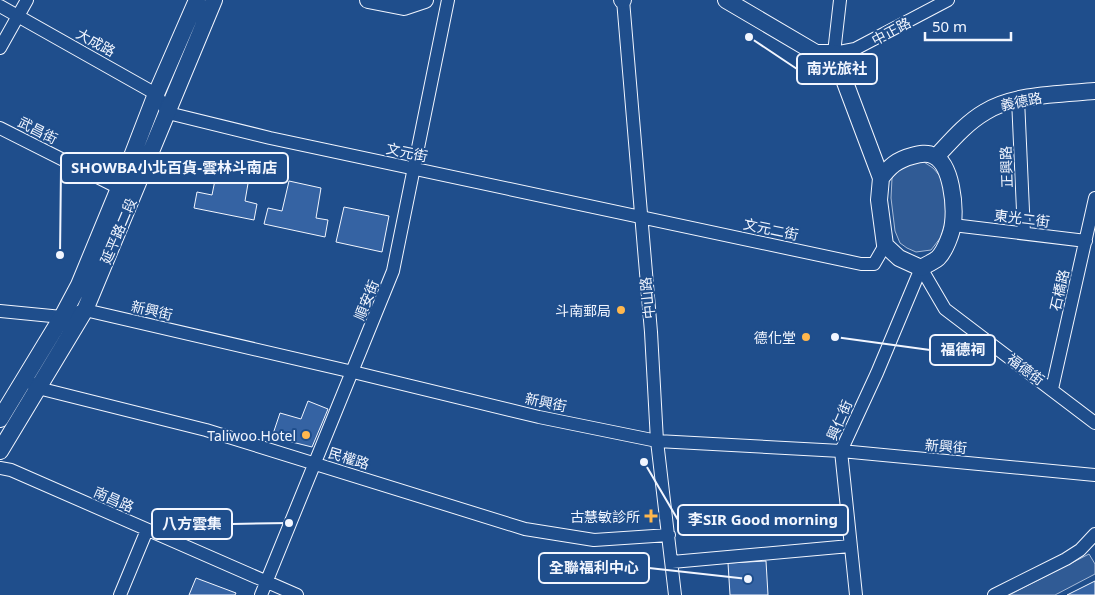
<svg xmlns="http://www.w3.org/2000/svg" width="1095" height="595" font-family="'Noto Sans','Noto Sans TC',sans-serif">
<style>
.green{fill:#305b95;stroke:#a8bbd7}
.building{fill:#3563a3;stroke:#f2f6ff}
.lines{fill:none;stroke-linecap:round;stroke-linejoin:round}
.minor-casing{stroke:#f2f6ff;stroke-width:14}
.major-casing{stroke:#f2f6ff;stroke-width:18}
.minor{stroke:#1f4e8c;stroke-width:12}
.major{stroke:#1f4e8c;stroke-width:16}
.poi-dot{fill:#ffb74d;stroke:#1f4e8c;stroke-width:2}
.labels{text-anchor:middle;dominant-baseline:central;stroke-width:4;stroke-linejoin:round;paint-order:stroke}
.street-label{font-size:14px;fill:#f2f6ff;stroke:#1f4e8c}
.poi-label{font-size:14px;fill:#f2f6ff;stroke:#1f4e8c;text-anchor:end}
.leader{fill:none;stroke:#f2f6ff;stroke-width:2}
.callout-dot{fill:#f2f6ff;stroke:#1f4e8c;stroke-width:2}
.callout{fill:#1f4e8c;stroke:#f2f6ff;stroke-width:2}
.callout-label{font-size:15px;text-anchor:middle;font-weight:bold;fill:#f2f6ff}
</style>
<rect width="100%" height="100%" fill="#1f4e8c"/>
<path class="green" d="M914 161 924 162 933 168 940 176 948 193 945 224 941 237 931 250 916 252 907 248 900 243 895 231 891 198 892 178 901 167Z
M1089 554 1095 564V574L1055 595H1009Z"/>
<path class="building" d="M218 165 250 172 245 201 257 204 254 220 194 208 197 192 212 195Z
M289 181 321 188 316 218 328 220 325 237 264 224 268 208 282 211Z
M344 207 389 216 382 252 336 242Z
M308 401 328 409 312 447 272 437 280 413 301 419Z
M766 561 768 595H730L728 563Z
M196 578 236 593 235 595H189Z
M1095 581V595H1067Z"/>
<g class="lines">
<defs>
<path id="minor" d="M623 0 651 332 657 441 675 595
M840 0 834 53 855 49 948 0
M0 6 156 94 168 113 270 138 861 264H874L885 245
M0 48 27 0
M1018 99 1024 233
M0 128 119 188 121 196
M953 225 1086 241
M921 268 945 309 1095 423
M0 311 62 317 85 310 353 372 539 417 657 441 841 451 1095 475
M31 383 38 388 206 430 525 529 594 540 669 535
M1052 389 1095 198
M0 468 11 470 297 595
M672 562 850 546
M120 595 147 530
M261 595 393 271 448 0
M856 595 841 451 877 373 921 268
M994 595 1066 559 1080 550 1095 534"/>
<path id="major" d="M368 0 404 7 425 0
M622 0H623
M726 0 816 53H834L881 178 879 200 885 245 899 258 921 268C926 265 933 262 938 258 945 251 952 233 953 223 955 206 952 165 934 156 927 152 919 154 912 156 897 160 890 166 881 178
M936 157C951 141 966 123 985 112 1013 94 1062 94 1095 91
M0 419 62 317 79 285 129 164 156 94 197 0
M0 451 85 310 214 0"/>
</defs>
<use href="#minor" class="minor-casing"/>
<use href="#major" class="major-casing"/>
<use href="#minor" class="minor"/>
<use href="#major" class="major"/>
</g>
<g class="poi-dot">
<circle cx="621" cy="310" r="5"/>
<circle cx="806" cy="337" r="5"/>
<circle cx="306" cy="435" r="5"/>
<path d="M648.5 508.5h5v5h5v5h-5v5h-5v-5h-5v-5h5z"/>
</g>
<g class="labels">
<g class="street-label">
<text transform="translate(891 31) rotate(-28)">中正路</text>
<text transform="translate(96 42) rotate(29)">大成路</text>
<text transform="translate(1021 101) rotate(-11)">義德路</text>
<text transform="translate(38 130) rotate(27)">武昌街</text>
<text transform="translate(407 152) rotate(12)">文元街</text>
<text transform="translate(1006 167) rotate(-92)">正興路</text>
<text transform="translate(1022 218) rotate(7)">東光二街</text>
<text transform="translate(771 229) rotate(12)">文元二街</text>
<text transform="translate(118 231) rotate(-67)">延平路二段</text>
<text transform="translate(1059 290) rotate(-77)">石橋路</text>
<text transform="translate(647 298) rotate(-96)">中山路</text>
<text transform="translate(366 300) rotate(-68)">順安街</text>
<text transform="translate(152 310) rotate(13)">新興街</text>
<text transform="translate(1026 369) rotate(37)">福德街</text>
<text transform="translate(546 402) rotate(12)">新興街</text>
<text transform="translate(839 420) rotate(-66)">興仁街</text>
<text transform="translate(946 446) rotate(5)">新興街</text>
<text transform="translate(349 458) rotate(17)">民權路</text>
<text transform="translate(114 499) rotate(24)">南昌路</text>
</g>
<g class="poi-label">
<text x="611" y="310">斗南郵局</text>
<text x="796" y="337">德化堂</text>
<text x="296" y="435">Taliwoo Hotel</text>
<text x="640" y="516">古慧敏診所</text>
</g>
</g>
<path class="leader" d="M749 37L797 69M60 255L61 168M835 337L930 350M644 462L678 520M289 523L232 524M748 579L649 568"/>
<g class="callout-dot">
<circle cx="749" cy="37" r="5"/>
<circle cx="60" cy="255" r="5"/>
<circle cx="835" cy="337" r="5"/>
<circle cx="644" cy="462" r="5"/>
<circle cx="289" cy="523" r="5"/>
<circle cx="748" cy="579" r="5"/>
</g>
<g class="callout">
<rect x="797" y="54" width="80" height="30" rx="5"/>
<rect x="61" y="153" width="227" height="30" rx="5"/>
<rect x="930" y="335" width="65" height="30" rx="5"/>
<rect x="678" y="505" width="170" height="30" rx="5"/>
<rect x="152" y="509" width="80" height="30" rx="5"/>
<rect x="539" y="553" width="110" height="30" rx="5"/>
</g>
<g class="callout-label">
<text x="837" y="74">南光旅社</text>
<text x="174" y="173">SHOWBA小北百貨-雲林斗南店</text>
<text x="963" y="355">福德祠</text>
<text x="763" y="525">李SIR Good morning</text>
<text x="192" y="529">八方雲集</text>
<text x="594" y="573">全聯福利中心</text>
</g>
<path d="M925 32v8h86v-8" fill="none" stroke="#f2f6ff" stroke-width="2.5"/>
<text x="932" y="32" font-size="15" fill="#f2f6ff" stroke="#1f4e8c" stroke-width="4" paint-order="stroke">50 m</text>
</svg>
